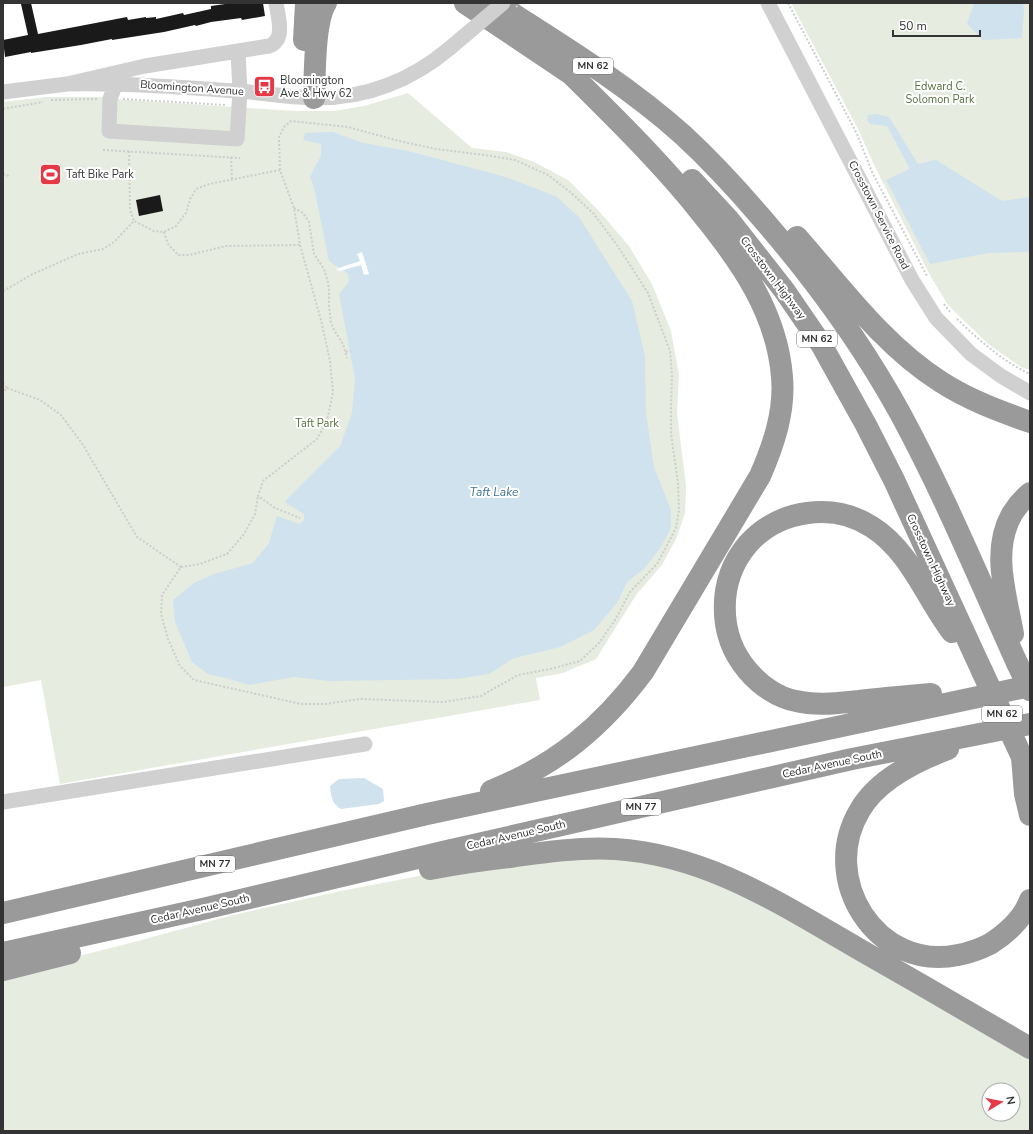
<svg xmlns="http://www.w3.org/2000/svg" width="1033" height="1134" font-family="'Nunito Sans',sans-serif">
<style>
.green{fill:#e6ecdf;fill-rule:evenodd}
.water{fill:#cfe2ee}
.pier{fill:#fff}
.building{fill:#1a1a1a}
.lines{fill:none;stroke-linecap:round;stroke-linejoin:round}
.path{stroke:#cdcdcd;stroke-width:2;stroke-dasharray:2 2;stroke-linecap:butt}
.minor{stroke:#d0d0d0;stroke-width:15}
.highway{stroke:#9a9a9a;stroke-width:22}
.path-bridge{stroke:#cdcdcd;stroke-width:2;stroke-dasharray:2 2;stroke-linecap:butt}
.minor-bridge{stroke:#d0d0d0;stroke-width:15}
.highway-bridge{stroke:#9a9a9a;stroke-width:22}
.labels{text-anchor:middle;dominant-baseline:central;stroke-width:4;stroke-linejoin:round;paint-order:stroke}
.shield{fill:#fff;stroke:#707070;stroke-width:1}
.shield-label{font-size:10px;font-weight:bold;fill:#333}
.poi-label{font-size:11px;fill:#333;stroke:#fff;text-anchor:start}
.park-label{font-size:11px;fill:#56703f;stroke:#fff}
.street-label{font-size:11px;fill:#333;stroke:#fff}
.water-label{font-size:12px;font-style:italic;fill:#3f7597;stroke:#fff}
</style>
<rect width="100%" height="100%" fill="#fff"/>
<path class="green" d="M791 3H1030V370L1021 367 988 344 948 305 931 277 876 169 858 129Z
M408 93 472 148 506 152 534 162 568 180 599 211 629 246 652 284 671 331 679 375 677 413 686 486 685 513 677 537 662 565 636 595 596 659 563 673 536 678 540 700 60 784 41 680 3 687V102L46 97H102L126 100 233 107 295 111H334L364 106Z
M602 853 706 873 1030 1053V1131H3V975L123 945 233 915 341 891 455 869ZM989 1090H1013V1114H989Z"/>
<path class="water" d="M974 3H1023L1024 11 1022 38 983 40 967 24Z
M876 114 889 117 918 164 936 160 1002 201 1030 197V252L988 253 930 264 886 180 910 169 887 126 870 124 867 120 868 115Z
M333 132 363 143 408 151 506 177 557 197 579 217 632 301 645 356 646 413 654 467 671 510V528L661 547 644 569 627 582 617 603 594 630 560 647 514 658 489 674 457 679 329 681 294 677 249 685 226 678 208 674 192 662 175 622 173 600 194 583 214 574 253 563 269 543 277 516 300 524 304 520V514L285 502 289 497 340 446 352 413 355 379 339 294 349 282 348 274 329 261 314 188 310 177 321 155V144L303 140 305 133Z
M364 778 383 789 384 801 379 804 341 809C332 804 331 797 330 786L339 779Z"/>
<path class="pier" d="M362 252 369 274 364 275 361 265 340 271 336 269 360 261 357 254Z"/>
<path class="building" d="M30 3H31L38 34 127 17 128 20 146 17V18L156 17V19L183 13 184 15 211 9V6L232 3H263L265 16 242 20 241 18 211 22 196 26 195 25 164 32 112 40V39L81 45 31 53V52L5 57 3 40 28 35 21 4Z
M160 195 163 211 139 216 136 200Z"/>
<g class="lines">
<path class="path" d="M788 3 857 134 872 172 927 276
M123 99 225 105
M51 100 97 99
M3 109 43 102
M103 150 240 158
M129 151 130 210 134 221
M231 157 232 179
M3 174 9 176
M294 208 303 213 309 222 314 254 324 269 328 282 329 291V306L331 323 334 330 343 344 347 358
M164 232 168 244 178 255H189L226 246 300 245
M3 291 33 274 78 254 103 249 114 242 134 221 154 231 164 232 176 226 186 213 190 199 196 189 209 184 280 170
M944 304 950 312
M957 319C979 340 1002 361 1030 374
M346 352 351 351
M3 383 7 388 3 392
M7 388 40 400 61 415 83 445 137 537 181 567 162 595 161 614 168 639 180 666 194 680 301 704H325L360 699 443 702 481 696 518 675 550 669 580 661 599 643 615 620 630 592 657 564 676 528 679 510 678 483 671 434V406L672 374 670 351 648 293 617 245 593 213 570 192 548 175 515 160 485 155 436 149 399 141 348 127 291 121 284 127 279 137 280 170 294 208 300 245 321 320 330 361 333 392 327 421 317 439 263 481 258 496 275 508 300 518
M181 567 200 564 227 554 244 534 255 514 258 496"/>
<path class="minor" d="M768 3 912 280 936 318 971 354 1001 376 1030 393
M116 83 110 99 109 131 237 139 240 91 238 52
M67 84C124 83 180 87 236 91 257 92 278 96 299 97 357 102 406 85 450 48
M3 92 67 84 145 66 269 46C286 40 278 17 276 3
M3 802 365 744"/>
<path class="highway" d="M465 3 577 78
M496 3C560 44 626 84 683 135 710 160 736 188 760 216 813 277 861 342 900 413 944 494 979 579 1017 663
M304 40 306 3
M314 98C315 74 314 22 326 3
M692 180 729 220 784 290 821 344 866 425 894 480 982 671
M797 237C842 288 883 345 941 382 969 400 999 411 1030 422
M1013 634C1006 594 991 551 1012 514 1017 506 1023 499 1030 493
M931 694C907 696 883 698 859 701 838 703 817 706 796 701 778 698 760 685 748 671 717 635 717 580 748 544 779 509 834 502 872 527 910 551 926 598 952 632
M948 749C916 761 878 779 860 810 818 879 877 972 958 955 969 953 980 949 990 944 1007 933 1023 919 1030 900
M1022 757 1025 794 1030 815
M491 791C556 765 602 727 643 672L760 476C774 444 785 411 782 377 777 313 741 262 702 214 661 162 613 116 566 69
M430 869C456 864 483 860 510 857 545 852 580 847 615 849 707 855 779 903 857 948 915 981 972 1014 1030 1048
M3 913 427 814 1030 686
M3 953 207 908 447 851 852 759 1030 724
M3 970 70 953"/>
<path class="path-bridge" d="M516 7 520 3"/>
<path class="minor-bridge" d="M450 48 503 3"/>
<path class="highway-bridge" d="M1017 663 1030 690
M982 671 1022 757"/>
</g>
<defs>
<symbol id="bus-square" viewBox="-11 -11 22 22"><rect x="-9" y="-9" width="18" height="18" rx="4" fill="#e63946" stroke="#fff"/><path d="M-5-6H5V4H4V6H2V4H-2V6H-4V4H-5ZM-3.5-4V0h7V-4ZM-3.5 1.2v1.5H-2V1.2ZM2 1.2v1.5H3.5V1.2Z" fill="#fff"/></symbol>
<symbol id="stadium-square" viewBox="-11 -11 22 22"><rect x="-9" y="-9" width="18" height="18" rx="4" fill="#e63946" stroke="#fff"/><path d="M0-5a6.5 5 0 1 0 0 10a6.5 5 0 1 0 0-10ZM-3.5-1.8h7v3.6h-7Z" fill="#fff"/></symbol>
</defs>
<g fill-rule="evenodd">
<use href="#bus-square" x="252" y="74" width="25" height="25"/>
<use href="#stadium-square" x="38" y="162" width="25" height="25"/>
</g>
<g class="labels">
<g class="shield">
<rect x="573" y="58" width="40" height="16" rx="3"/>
<rect x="797" y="331" width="40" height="16" rx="3"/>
<rect x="982" y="706" width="40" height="16" rx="3"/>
<rect x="621" y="799" width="40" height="16" rx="3"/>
<rect x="195" y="856" width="40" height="16" rx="3"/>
</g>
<g class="shield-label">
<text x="593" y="66">MN 62</text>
<text x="817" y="339">MN 62</text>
<text x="1002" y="714">MN 62</text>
<text x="641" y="807">MN 77</text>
<text x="215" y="864">MN 77</text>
</g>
<g class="poi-label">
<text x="280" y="80">Bloomington<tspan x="280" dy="13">Ave &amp; Hwy 62</tspan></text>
<text x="66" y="174">Taft Bike Park</text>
</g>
<g class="park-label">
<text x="940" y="86">Edward C.<tspan x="940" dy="13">Solomon Park</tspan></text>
<text x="317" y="423">Taft Park</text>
</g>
<g class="street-label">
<text transform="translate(192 88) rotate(4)">Bloomington Avenue</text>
<text transform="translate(879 215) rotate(63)">Crosstown Service Road</text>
<text transform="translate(773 278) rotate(53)">Crosstown Highway</text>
<text transform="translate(931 560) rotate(65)">Crosstown Highway</text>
<text transform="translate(832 764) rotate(-12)">Cedar Avenue South</text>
<text transform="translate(516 835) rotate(-13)">Cedar Avenue South</text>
<text transform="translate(200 909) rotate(-13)">Cedar Avenue South</text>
</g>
<g class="water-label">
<text x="494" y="492">Taft Lake</text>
</g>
</g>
<rect width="1033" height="1134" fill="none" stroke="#333333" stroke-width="8"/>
<g transform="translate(1001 1102) rotate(80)"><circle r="19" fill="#ffffff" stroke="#adadad"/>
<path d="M0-3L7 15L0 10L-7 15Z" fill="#e63946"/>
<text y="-6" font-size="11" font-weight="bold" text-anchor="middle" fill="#333333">N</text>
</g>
<path d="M893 30v6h87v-6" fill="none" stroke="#333333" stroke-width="2"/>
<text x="899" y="30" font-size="12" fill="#333333" stroke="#ffffff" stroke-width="3" paint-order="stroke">50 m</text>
</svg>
